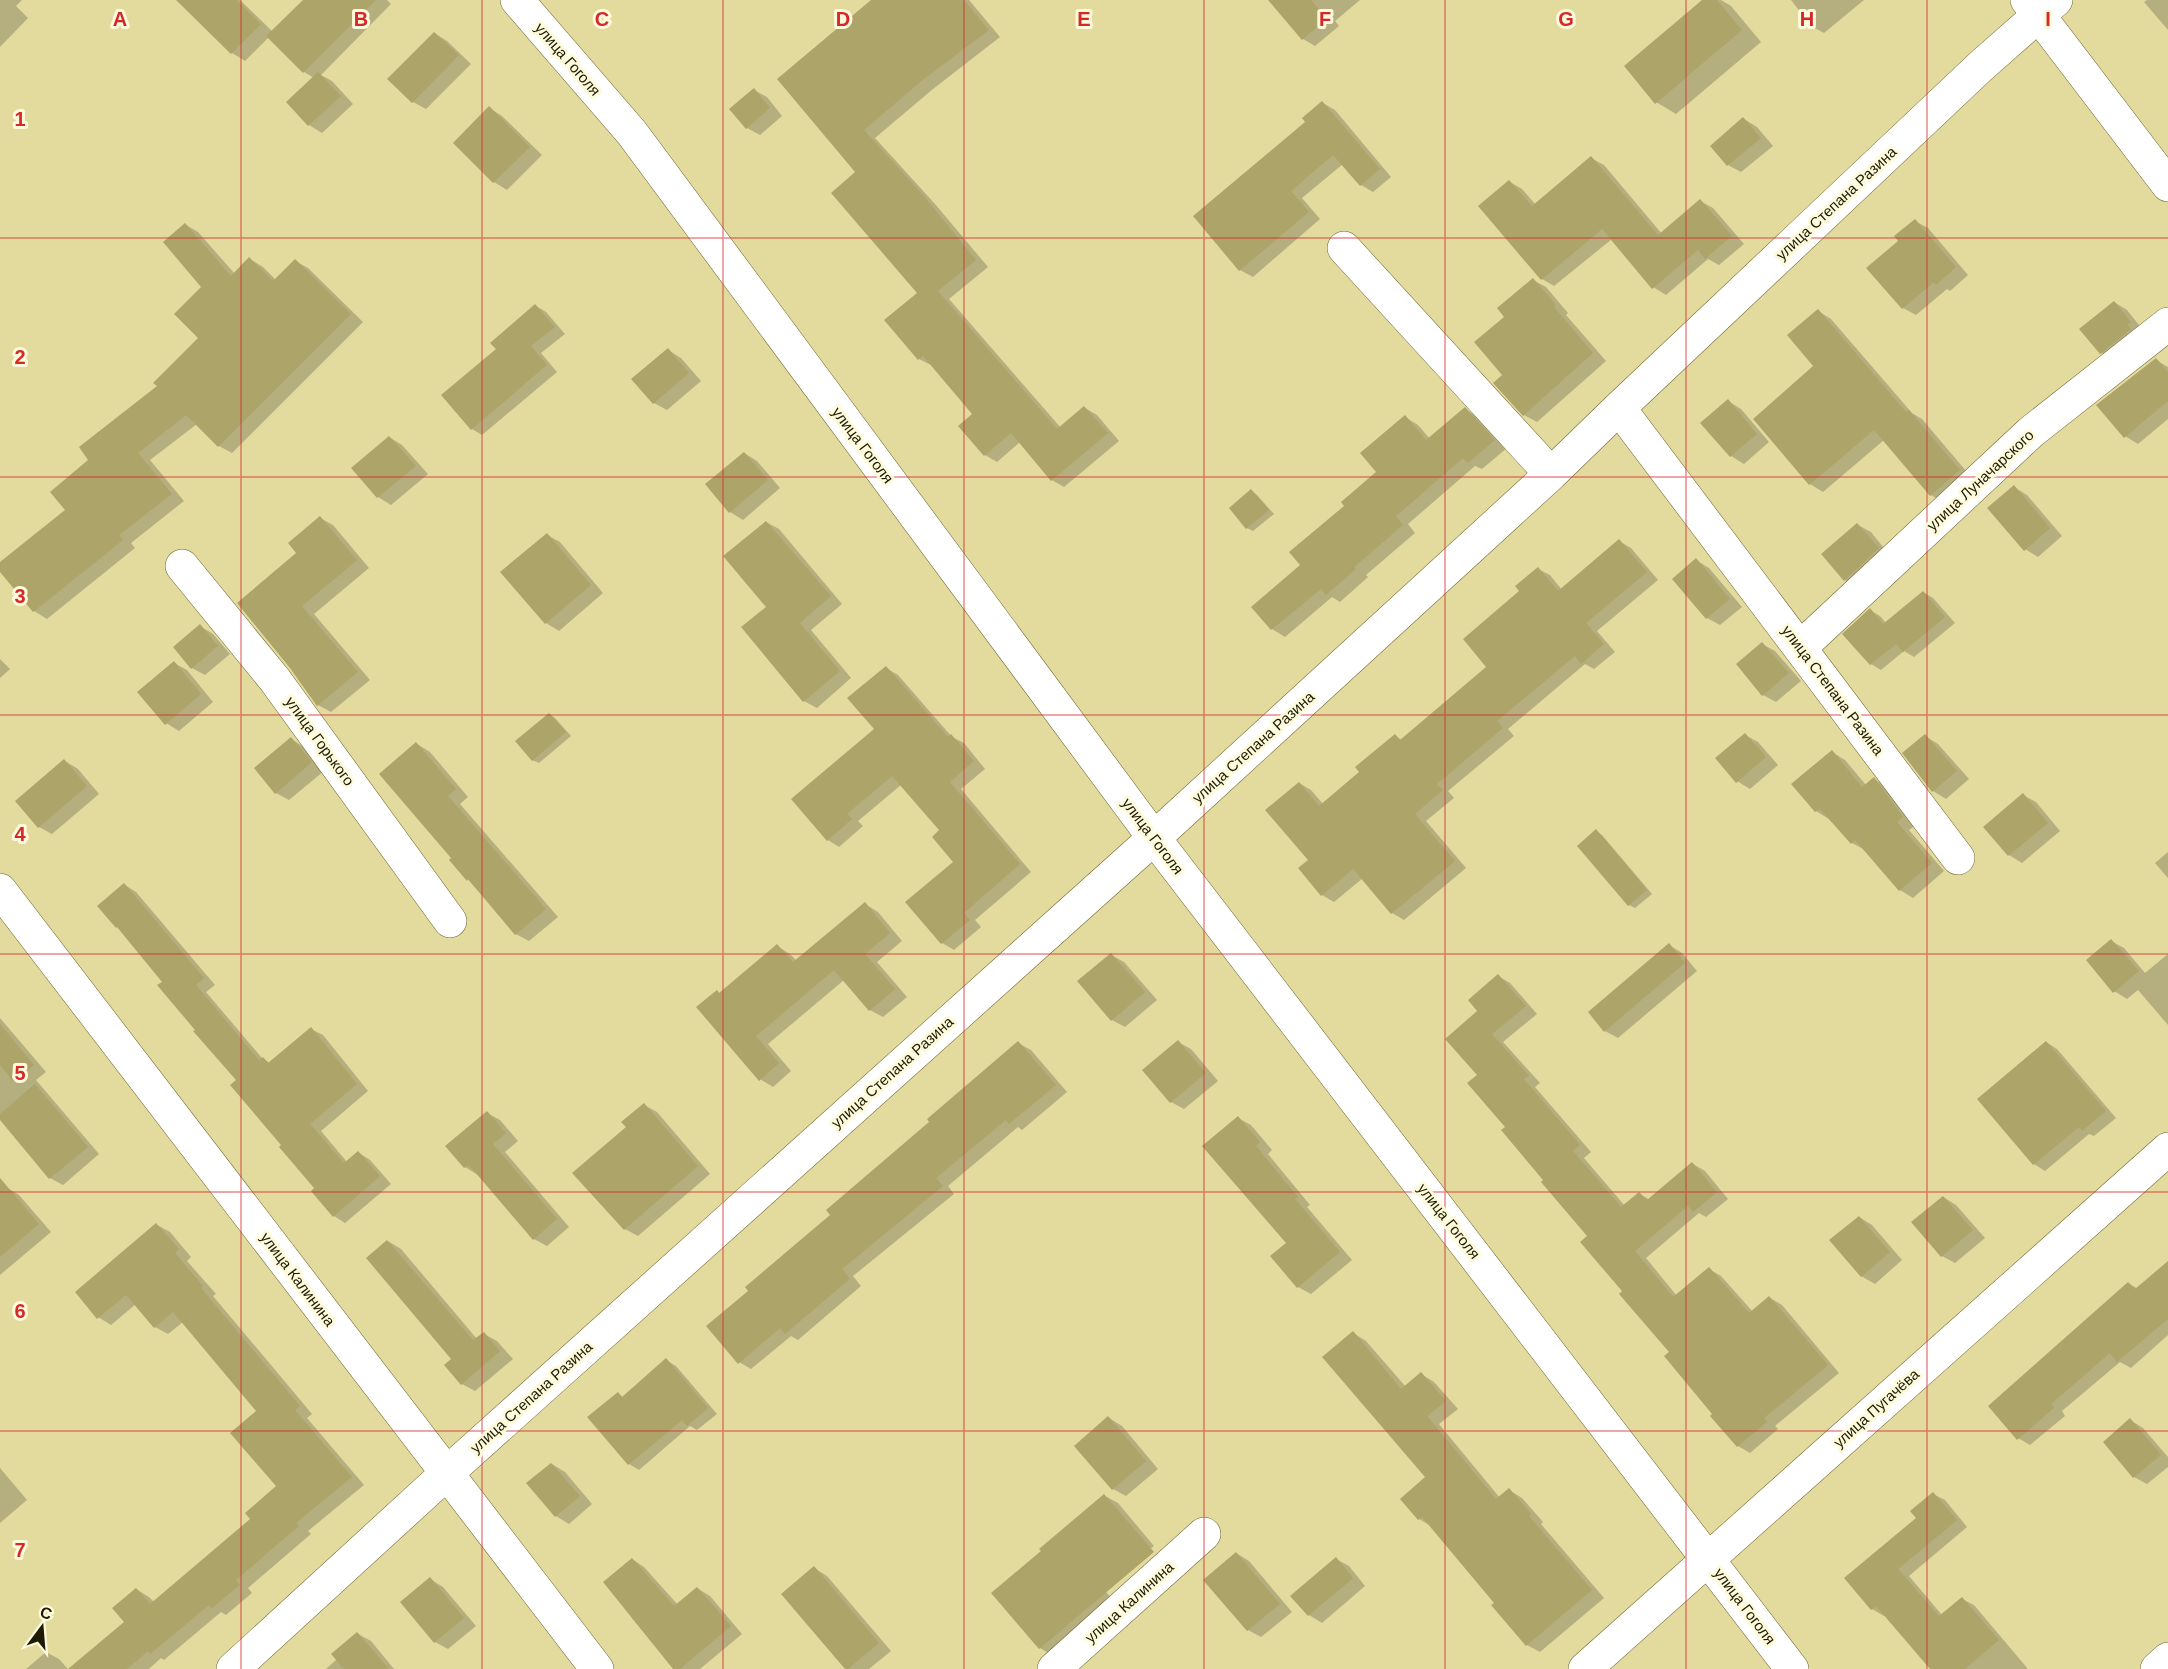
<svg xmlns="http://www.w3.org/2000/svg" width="2168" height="1669" font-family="Helvetica,sans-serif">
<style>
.shadow{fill:#0003}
.building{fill:#ada46a}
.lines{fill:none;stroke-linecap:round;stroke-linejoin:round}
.minor-casing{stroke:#6d642b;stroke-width:34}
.major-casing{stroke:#6d642b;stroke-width:34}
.minor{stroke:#fff;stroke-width:33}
.major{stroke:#fff;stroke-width:33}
.grid{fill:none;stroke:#d62828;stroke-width:1.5;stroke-opacity:0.55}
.labels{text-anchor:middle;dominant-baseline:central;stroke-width:6;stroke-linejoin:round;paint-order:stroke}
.street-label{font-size:15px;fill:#1e1b04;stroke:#fefadc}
.grid-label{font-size:20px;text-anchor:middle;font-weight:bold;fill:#d62828;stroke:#fefadc;stroke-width:6;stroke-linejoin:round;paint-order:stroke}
</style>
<rect width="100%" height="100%" fill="#e3da9e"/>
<path class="shadow" d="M0 0H22L16 6 28 18 0 47Z
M183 0H240L273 32 305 0H387L391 4 321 75 332 81 353 104 322 133 309 125 288 102 314 78 304 72 269 37 245 61 232 53 181 2Z
M871 0H969L1000 37 933 89 875 138 935 204 988 267 949 299 1061 428 1085 408 1097 415 1119 441 1064 487 1052 480 1020 442 997 462 985 455 974 414 933 366 919 359 886 320 919 293 858 172Z
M1283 0H1360L1335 21 1339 26 1315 46 1303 39Z
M1704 0H1721L1731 6 1761 42 1676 114 1656 102Z
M1791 0H1864L1824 33 1811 26Z
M2147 0H2168V30L2144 2Z
M434 33 447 41 471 64 426 109 413 102Z
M754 90 767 97 782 116 760 135 747 128Z
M1323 103 1335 110 1391 177 1373 192 1361 185 1343 164 1302 198 1320 219 1253 277 1240 270 1307 122Z
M489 108 502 116 542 155 507 190 494 182 455 143Z
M1744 119 1757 127 1773 146 1741 172 1728 165Z
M1591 158 1604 165 1662 234 1700 201 1713 208 1744 244 1719 265 1708 259 1666 295 1653 287 1612 239 1554 286 1542 279 1480 206 1510 182 1522 189 1536 205Z
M1915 221 1928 228 1968 275 1950 291 1947 289 1916 315 1903 308 1900 241Z
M186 225 198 232 235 274 250 259 263 267 276 280 295 261 308 268 363 322 232 453 219 446 197 424 150 460 184 501 131 543 135 548 47 619 34 611 0 570V564L67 510 90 460 159 387 200 338 203 287Z
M1533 280 1546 287 1568 313 1566 315 1606 361 1537 422 1524 415 1504 375 1506 317Z
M2114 302 2127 310 2143 330 2114 360 2101 353Z
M536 306 546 312 565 334 541 353 557 372 482 435 472 429 498 349Z
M1818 311 1831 319 1912 413 1922 419 1972 478 1944 503 1931 495 1884 440 1823 492 1810 484 1755 419 1816 366Z
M668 350 681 358 701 381 667 410 654 403Z
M2156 360 2168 367V419L2138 444 2125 436Z
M1728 401 1741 409 1769 442 1744 464 1731 456Z
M1465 409 1478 417 1507 448 1482 469 1475 466 1408 524 1415 533 1366 575 1368 577 1340 602 1332 597 1285 637 1272 629 1253 607 1303 566 1346 507 1379 472 1405 417 1418 425 1430 439Z
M389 437 402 445 428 474 391 505 378 497 353 468Z
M744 453 757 461 780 488 743 520 730 512 707 485Z
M2014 487 2027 495 2062 536 2038 557 2025 549Z
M1251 491 1257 495 1274 514 1253 531 1247 528Z
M320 518 333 525 369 568 314 614 370 680 331 712 318 705 291 667 298 553Z
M766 522 779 529 842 604 811 630 851 678 817 708 804 701 743 628 768 607Z
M1858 525 1871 532 1891 557 1858 588 1845 580Z
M547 535 560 542 603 593 559 631 546 623Z
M1619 541 1631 548 1658 580 1597 631 1615 652 1594 669 1585 664 1508 729 1514 736 1448 791 1454 798 1426 821 1466 868 1404 920 1392 913 1363 878 1334 902 1322 895 1300 868 1310 860 1299 783 1311 790 1323 804 1361 772 1395 736 1402 740 1488 667 1521 592 1538 569 1550 575 1562 590Z
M1696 560 1709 568 1742 607 1720 625 1707 618Z
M1923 592 1933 598 1955 623 1914 657 1904 651 1881 670 1871 664 1870 610 1880 616 1887 624Z
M200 626 213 634 230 654 205 675 192 668 175 647Z
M1762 644 1775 651 1801 681 1776 702 1763 695Z
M0 659 10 669 0 678Z
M174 663 187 670 213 702 179 731 166 723Z
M886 668 898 675 952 737 964 743 985 769 961 789 1031 872 975 920 981 927 954 950 942 943 955 862 941 830 901 785 858 821 863 826 839 847 828 840 876 729Z
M549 714 555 718 571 736 539 763 532 760Z
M1745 735 1758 742 1778 765 1750 789 1737 781Z
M1925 736 1938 744 1969 779 1946 799 1933 791 1905 753Z
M291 739 304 747 324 771 289 800 276 793Z
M417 744 430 752 468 797 460 804 558 917 529 941 516 934 451 860 453 858Z
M1832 752 1845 760 1866 785 1874 779 1887 787 1916 825 1909 830 1944 871 1913 898 1900 890 1865 850 1852 843 1829 819 1816 811 1794 784Z
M65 761 78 769 99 794 52 834 39 827Z
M2023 795 2036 802 2060 831 2022 863 2009 855Z
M1596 831 1602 835 1652 894 1635 908 1629 905Z
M2168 852V878L2155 863Z
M125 885 136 892 215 985 206 992 262 1058 270 1063 311 1029 323 1035 368 1091 321 1131 347 1162 359 1153 370 1160 391 1184 345 1223 334 1216 317 1188 238 1080 197 1030 164 982Z
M865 904 878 912 902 941 877 962 907 997 883 1017 870 1010 844 980 768 1044 791 1071 773 1087 760 1079 717 992 720 994 777 946 790 954 797 961Z
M2111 941 2124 948 2145 973 2168 954V1025L2138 990 2127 999 2114 991Z
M1669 945 1682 953 1697 971 1618 1038 1605 1031Z
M1111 955 1124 962 1157 1000 1125 1027 1112 1020Z
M1498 976 1510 983 1537 1014 1503 1042 1540 1083 1535 1087 1591 1152 1584 1158 1625 1206 1640 1194 1650 1200 1693 1164 1705 1171 1728 1199 1706 1217 1699 1213 1646 1258 1677 1296 1709 1269 1721 1276 1753 1312 1770 1298 1782 1305 1839 1373 1775 1426 1778 1429 1750 1453 1738 1446 1671 1352 1624 1291 1589 1236 1507 1127 1479 1075 1480 1012Z
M0 1018 46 1072 36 1080 99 1154 63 1185 50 1178 0 1118Z
M1178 1042 1191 1049 1218 1081 1184 1109 1171 1102Z
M2046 1042 2057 1049 2116 1118 2094 1136 2089 1134 2045 1171 2034 1164 1979 1100Z
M1018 1043 1031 1050 1067 1092 1022 1130 1018 1127 948 1186 954 1194 853 1276 861 1286 798 1340 791 1336 751 1369 739 1362 750 1291Z
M644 1105 657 1112 710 1174 638 1236 625 1229 628 1128Z
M487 1113 500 1120 518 1141 505 1152 569 1227 547 1246 534 1239 478 1175 465 1167Z
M1238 1118 1251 1125 1272 1150 1268 1154 1310 1205 1307 1207 1352 1260 1311 1294 1298 1287 1272 1257 1288 1243Z
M6 1187 19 1195 51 1232 0 1275V1192Z
M1943 1197 1956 1205 1985 1238 1955 1263 1942 1256Z
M1859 1217 1872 1225 1902 1260 1875 1284 1861 1276Z
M157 1225 170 1232 191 1257 187 1261 216 1294 213 1296 312 1414 307 1418 364 1485 308 1531 311 1534 248 1588 252 1593 226 1615 221 1612 164 1660 161 1658 149 1669H70L126 1622 136 1589 149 1597 154 1602 252 1519 278 1486 258 1411 183 1322 168 1334 155 1327 136 1304 111 1325 98 1317Z
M388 1241 401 1249 477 1339 484 1334 497 1341 513 1359 475 1391 462 1384 453 1360Z
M2168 1275V1335L2131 1368 2120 1362 2062 1411 2065 1416 2030 1445 2018 1438 2128 1283 2138 1289Z
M1353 1333 1366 1341 1406 1387 1421 1374 1434 1382 1458 1409 1439 1424 1500 1498 1509 1490 1522 1498 1543 1522 1541 1524 1604 1598 1540 1652 1527 1645 1496 1603 1431 1526 1419 1519 1427 1477Z
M666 1360 676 1366 717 1414 697 1430 690 1426 639 1470 629 1464 589 1418 618 1394 623 1397Z
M1109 1418 1122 1426 1158 1469 1126 1496 1113 1489Z
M2130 1420 2143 1428 2168 1457V1467L2147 1484 2134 1477Z
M552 1464 565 1472 592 1504 569 1524 556 1516Z
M0 1468 27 1500 0 1523Z
M1933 1494 1945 1500 1967 1527 1909 1576 1942 1615 1962 1599 1974 1605 2028 1669H1932L1886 1614 1884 1616 1872 1609Z
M1105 1496 1118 1503 1154 1546 1103 1588 1115 1603 1053 1656 1040 1648 993 1594Z
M1236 1553 1249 1561 1292 1612 1261 1637 1248 1630Z
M632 1559 644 1567 678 1605 697 1588 710 1596 742 1634 700 1669H675L631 1617 633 1615Z
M1336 1559 1349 1566 1365 1586 1322 1623 1309 1615Z
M814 1568 827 1576 891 1651 869 1669H847Z
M430 1579 443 1587 476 1626 448 1649 435 1642Z
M358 1634 371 1641 394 1669H326L337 1659Z
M46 1652 59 1659 68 1669H26Z"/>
<path class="building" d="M176 0H237L261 24 231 54Z
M303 0H376L303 73 266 36Z
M871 0H964L989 30 920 82 864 130 923 195 976 260 938 291 1057 429 1084 406 1108 433 1051 481 1011 433 984 456 958 426 972 414 923 356 918 360 884 320 917 293 831 193 855 172 777 79Z
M1268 0H1311L1327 18 1302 40Z
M1702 0H1717L1742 30 1655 104 1624 66Z
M434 32 459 55 412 103 387 79Z
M318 72 341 96 308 126 286 102Z
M754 88 770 108 746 129 729 109Z
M1322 101 1380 169 1360 186 1333 155 1291 191 1309 212 1239 271 1193 216 1305 122 1302 118Z
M489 106 530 147 493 183 453 143Z
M1743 117 1761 138 1727 166 1710 146Z
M1591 156 1658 235 1700 199 1732 236 1705 259 1698 250 1652 289 1602 229 1541 280 1478 206 1509 180 1532 206Z
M1915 219 1956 267 1936 285 1934 282 1902 309 1866 268 1898 241 1894 236Z
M185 223 231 276 249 257 273 281 295 259 351 314 218 447 186 415 138 453 172 494 119 535 123 540 33 612 0 572V562L65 510 50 492 88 460 79 447 157 386 153 383 198 338 174 314 201 287 163 242Z
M1533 278 1556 305 1554 307 1593 353 1523 416 1493 383 1502 375 1474 342 1504 317 1497 308Z
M2114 301 2131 322 2127 325 2131 329 2100 354 2079 329Z
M535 304 555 327 531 346 547 365 471 430 441 395 496 349 490 343Z
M1818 309 1906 412 1909 410 1960 470 1930 496 1874 430 1809 485 1753 419 1813 366 1787 335Z
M668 348 689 373 653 404 631 379Z
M2156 358 2168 372V401L2124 438 2096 405Z
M1728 399 1757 434 1730 457 1700 423Z
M1465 407 1495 440 1468 463 1463 458 1396 516 1403 525 1354 567 1356 569 1326 595 1321 589 1271 630 1251 607 1300 565 1289 552 1344 506 1341 502 1376 472 1360 453 1405 415 1426 440Z
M389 436 416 466 377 498 351 468Z
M744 452 768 480 729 513 705 484Z
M2014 485 2050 528 2024 551 1987 508Z
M1251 489 1269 510 1246 529 1229 508Z
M320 516 357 560 302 606 358 672 317 706 290 668 237 603 296 553 288 543Z
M766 521 831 596 800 623 840 671 803 702 741 627 766 607 723 556Z
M1857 523 1879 548 1844 581 1821 554Z
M547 533 591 585 545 624 500 572Z
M1619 539 1647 572 1586 623 1604 644 1581 664 1575 656 1497 721 1503 728 1437 784 1443 790 1415 814 1455 861 1391 914 1353 869 1321 896 1298 868 1308 860 1265 810 1299 782 1319 806 1359 772 1355 767 1395 734 1400 740 1486 667 1463 639 1519 591 1515 586 1538 567 1558 591Z
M1696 558 1730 599 1706 619 1672 579Z
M1923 591 1945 617 1903 652 1896 644 1870 665 1842 634 1870 608 1883 624Z
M200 624 218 646 191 669 173 647Z
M1762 642 1789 673 1762 696 1736 664Z
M174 661 201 694 165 725 137 692Z
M886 666 948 737 951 734 974 761 950 782 1020 864 964 913 970 920 941 944 905 902 953 862 932 837 939 830 892 776 847 814 852 819 827 841 791 799 874 729 847 698Z
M549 713 566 732 532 761 515 741Z
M1745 733 1766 757 1736 783 1715 758Z
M1925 734 1957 771 1932 792 1902 753Z
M291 737 312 762 275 794 254 768Z
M416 742 456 789 448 796 546 909 515 935 468 879 467 881 449 860 451 858 379 774Z
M1832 750 1862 787 1874 777 1903 817 1897 822 1932 863 1899 891 1855 840 1851 844 1820 809 1815 812 1791 784Z
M64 759 87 786 38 828 15 801Z
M2023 793 2048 823 2008 856 1983 827Z
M1596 829 1647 890 1628 906 1577 846Z
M124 883 204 978 196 985 259 1060 263 1057 268 1063 311 1027 357 1084 310 1124 344 1163 358 1151 380 1176 333 1217 311 1191 314 1188 279 1147 281 1145 230 1085 236 1080 193 1031 195 1030 157 985 162 982 117 927 116 928 97 906Z
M865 902 890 933 865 954 895 989 869 1011 834 970 756 1036 779 1063 759 1081 696 1007 717 990 719 993 777 944 793 962Z
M2111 939 2139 971 2113 993 2086 960Z
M1669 943 1685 963 1604 1032 1588 1012Z
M1111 953 1145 992 1111 1021 1077 981Z
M1498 974 1526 1006 1492 1034 1529 1076 1524 1079 1580 1145 1573 1151 1621 1207 1639 1192 1647 1200 1692 1162 1717 1192 1693 1212 1688 1206 1635 1251 1673 1297 1709 1267 1749 1313 1769 1296 1828 1365 1764 1418 1767 1422 1737 1447 1710 1416 1712 1414 1664 1356 1669 1352 1619 1294 1622 1291 1580 1242 1587 1236 1541 1182 1543 1180 1501 1130 1505 1127 1467 1083 1477 1075 1445 1039 1477 1011 1468 1000Z
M0 1024 34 1065 14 1082 0 1065Z
M1178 1040 1206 1073 1170 1103 1142 1070Z
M1018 1041 1056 1085 1009 1124 1006 1120 936 1178 943 1186 842 1269 850 1279 785 1334 780 1328 738 1364 706 1326 748 1291 745 1287 830 1215 826 1210 929 1122 927 1119Z
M2046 1041 2106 1111 2082 1131 2079 1127 2033 1165 1977 1099Z
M35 1084 88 1147 49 1179 0 1120V1114Z
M644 1103 698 1166 624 1230 572 1173 626 1127 621 1122Z
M487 1111 506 1133 493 1144 557 1219 533 1240 469 1165 464 1168 445 1146Z
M1238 1116 1260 1142 1256 1146 1298 1197 1295 1199 1340 1252 1297 1288 1270 1256 1286 1243 1202 1146Z
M0 1178 39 1224 0 1257Z
M1943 1196 1973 1230 1941 1257 1911 1222Z
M1859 1216 1890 1252 1861 1277 1829 1240Z
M156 1223 179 1249 175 1253 203 1286 201 1288 300 1406 295 1410 352 1477 296 1523 299 1526 236 1580 240 1585 212 1608 209 1605 150 1654 148 1651 127 1669H68L124 1622 112 1608 136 1588 150 1604 250 1519 245 1513 276 1486 230 1433 256 1411 173 1312 154 1328 126 1295 97 1319 75 1292Z
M387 1240 473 1340 484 1332 500 1351 461 1385 444 1365 451 1359 366 1258Z
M2168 1261V1319L2117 1362 2110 1353 2051 1404 2054 1408 2017 1440 1988 1406 2128 1282 2135 1289Z
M1353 1331 1401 1389 1421 1372 1446 1401 1427 1416 1496 1499 1509 1488 1531 1514 1529 1516 1592 1590 1526 1646 1491 1605 1494 1603 1422 1517 1418 1520 1400 1499 1425 1477 1322 1357Z
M666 1358 708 1408 687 1426 682 1420 628 1465 587 1417 618 1392 622 1397Z
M1108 1416 1146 1461 1112 1490 1074 1446Z
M2130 1418 2161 1455 2133 1478 2103 1442Z
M551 1463 580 1496 555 1517 526 1483Z
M1933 1492 1957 1520 1898 1569 1939 1616 1962 1597 1999 1640 1965 1669H1930L1876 1606 1871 1610 1844 1578 1916 1518 1910 1511Z
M1104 1494 1154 1552 1039 1649 991 1593 1041 1551 1039 1549Z
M1236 1552 1280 1604 1247 1631 1203 1580Z
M1336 1557 1353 1578 1308 1616 1290 1596Z
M632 1558 674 1606 697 1587 731 1626 680 1669H673L603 1582Z
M814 1566 879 1643 848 1669H845L781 1594Z
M430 1577 464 1618 434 1643 400 1602Z
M357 1632 389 1669H344L331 1654Z"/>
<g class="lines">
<defs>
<path id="minor" d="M517 0 632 133 1154 838 1792 1669
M1344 248 1551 474
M1619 408 1958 858
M182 566 275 680 450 921
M1801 647 2031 432 2168 324
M0 890 597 1669
M233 1669 447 1473 1154 838 1551 474 1619 408 1981 66 2056 0
M1054 1669 1204 1534
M1585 1669 2168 1149
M2157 1669 2168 1659"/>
<path id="major" d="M2027 0 2168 185"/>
</defs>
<use href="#minor" class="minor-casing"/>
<use href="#major" class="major-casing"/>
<use href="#minor" class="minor"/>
<use href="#major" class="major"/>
</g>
<path class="grid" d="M241 0V1669M482 0V1669M723 0V1669M964 0V1669M1204 0V1669M1445 0V1669M1686 0V1669M1927 0V1669M0 238H2168M0 477H2168M0 715H2168M0 954H2168M0 1192H2168M0 1431H2168"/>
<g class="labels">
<g class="street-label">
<text transform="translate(568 59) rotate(49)">улица Гоголя</text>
<text transform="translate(1836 203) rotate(-43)">улица Степана Разина</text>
<text transform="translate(863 445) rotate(53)">улица Гоголя</text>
<text transform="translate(1980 480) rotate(-43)">улица Луначарского</text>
<text transform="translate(1833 690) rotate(53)">улица Степана Разина</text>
<text transform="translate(320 741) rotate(54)">улица Горького</text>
<text transform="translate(1253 747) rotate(-42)">улица Степана Разина</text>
<text transform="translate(1153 836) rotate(53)">улица Гоголя</text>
<text transform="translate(892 1072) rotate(-42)">улица Степана Разина</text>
<text transform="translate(1449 1221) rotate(52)">улица Гоголя</text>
<text transform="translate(298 1279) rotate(53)">улица Калинина</text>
<text transform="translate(531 1397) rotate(-42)">улица Степана Разина</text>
<text transform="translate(1876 1408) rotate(-42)">улица Пугачёва</text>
<text transform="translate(1129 1602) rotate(-42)">улица Калинина</text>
<text transform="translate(1745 1606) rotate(53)">улица Гоголя</text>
</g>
</g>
<g class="grid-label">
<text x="120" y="26">A</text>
<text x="361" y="26">B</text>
<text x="602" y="26">C</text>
<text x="843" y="26">D</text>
<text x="1084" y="26">E</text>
<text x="1325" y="26">F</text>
<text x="1566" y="26">G</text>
<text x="1807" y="26">H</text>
<text x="2048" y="26">I</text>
<text x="20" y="126">1</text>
<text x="20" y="364">2</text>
<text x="20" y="603">3</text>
<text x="20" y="841">4</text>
<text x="20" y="1080">5</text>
<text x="20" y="1318">6</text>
<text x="20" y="1557">7</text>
</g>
<g transform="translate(42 1627) rotate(16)" stroke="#fefadc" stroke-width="4.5" paint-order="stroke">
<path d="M0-4.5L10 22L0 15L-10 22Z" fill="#1e1b04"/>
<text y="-9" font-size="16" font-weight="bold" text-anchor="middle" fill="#1e1b04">С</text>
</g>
</svg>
